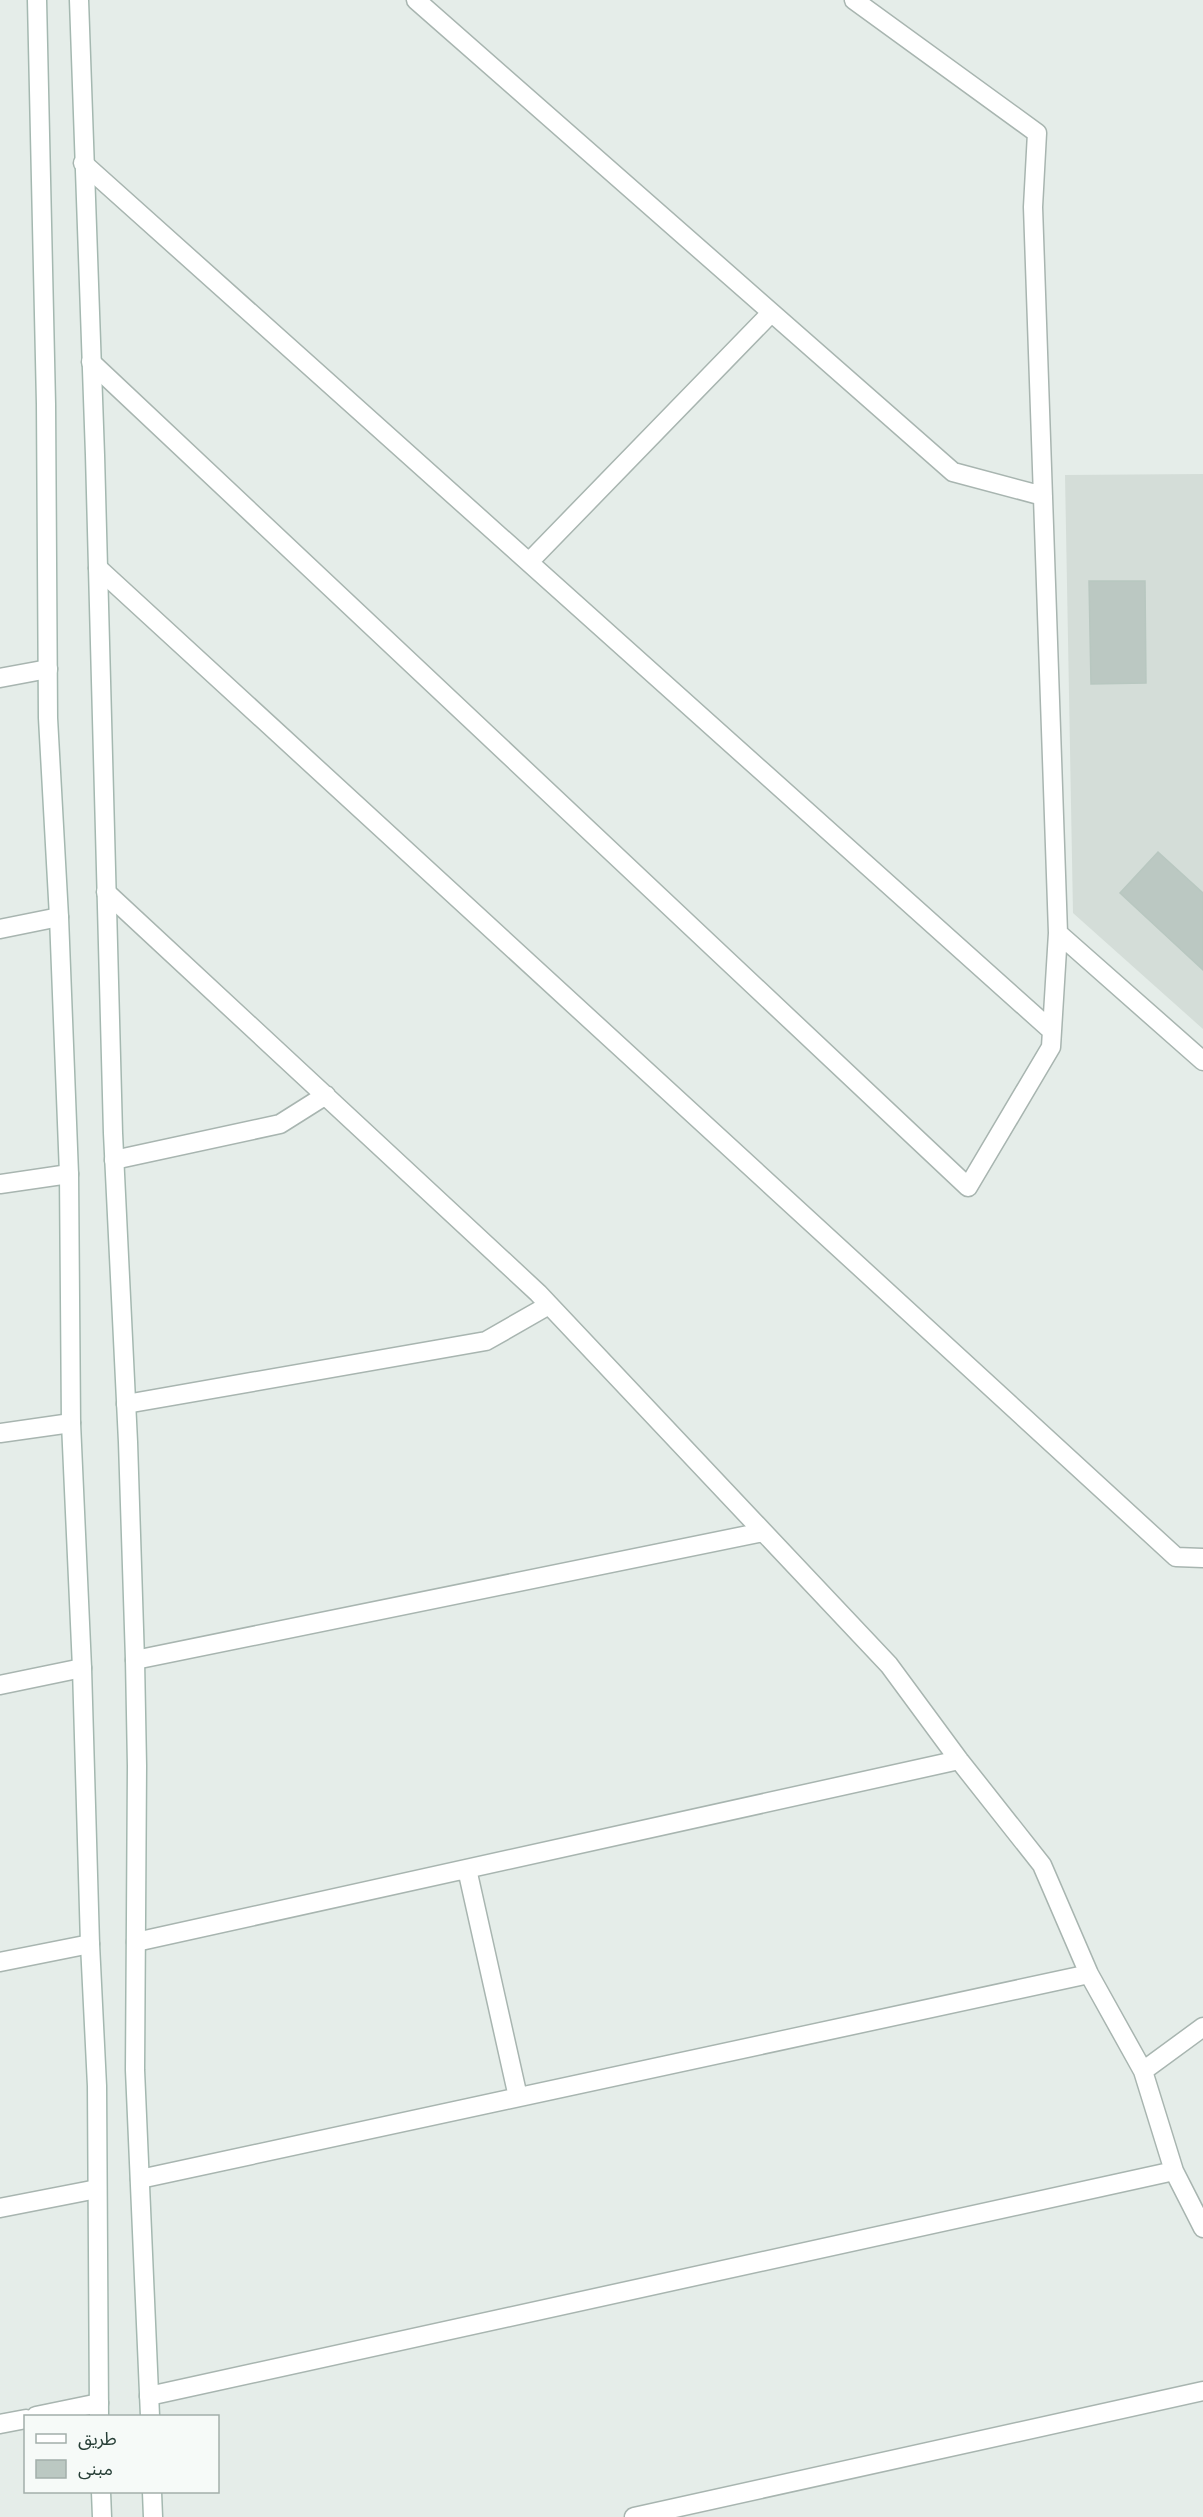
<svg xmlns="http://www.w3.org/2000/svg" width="1203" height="2517" font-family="'Sofia Sans Condensed','Noto Sans Arabic',sans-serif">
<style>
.built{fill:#d4ddd8}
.building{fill:#bbc8c2;stroke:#b8c7c0;stroke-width:1.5}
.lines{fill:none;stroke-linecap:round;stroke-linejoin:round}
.street-casing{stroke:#a8b5b0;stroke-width:21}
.secondary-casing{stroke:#a4b8b0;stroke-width:21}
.street{stroke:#fff;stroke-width:18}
.secondary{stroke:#fff;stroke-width:18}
</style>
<rect width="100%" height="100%" fill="#e5ede9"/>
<path class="built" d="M1203 474V1029L1073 913 1065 475Z"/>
<path class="building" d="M1089 581H1145L1146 683 1091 684Z
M1158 852 1203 893V970L1120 893Z"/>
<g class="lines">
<defs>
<path id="street" d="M416 0 953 472 1043 496
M83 163 1052 1031
M91 362 968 1187 1051 1047 1058 933 1033 207 1037 133 854 0
M529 562 771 313
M98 568 1176 1557 1203 1558
M0 678 48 669
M106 892 538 1293 889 1665 959 1760 1042 1865 1089 1974 1143 2071 1174 2171 1203 2228
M0 929 59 917
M1058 933 1203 1061
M114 1160 280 1124 326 1095
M0 1184 69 1174
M126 1404 486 1341 549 1305
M0 1433 71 1423
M135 1660 763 1532
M0 1685 82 1668
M467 1869 518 2097
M136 1942 959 1760
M0 1962 90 1944
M1143 2071 1203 2027
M140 2179 1089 1974
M0 2208 97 2189
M149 2396 1174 2171
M36 2416 99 2403
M0 2424 26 2419
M634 2517 1203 2391"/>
<path id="secondary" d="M37 0 46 404 48 718 59 917 69 1174 71 1423 82 1668 90 1944 97 2086 99 2416
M79 0 95 455 113 1133 128 1442 135 1660 137 1766 135 2070 150 2416
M101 2492 102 2517
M152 2492 153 2517"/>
</defs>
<use href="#street" class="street-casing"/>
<use href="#secondary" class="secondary-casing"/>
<use href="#street" class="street"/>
<use href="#secondary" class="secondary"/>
</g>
<rect x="24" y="2415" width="195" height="78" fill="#f6faf8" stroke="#a3afaa" stroke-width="1.5"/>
<rect x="36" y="2434" width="30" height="9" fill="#ffffff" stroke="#a3afaa" stroke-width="1.5"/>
<text x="78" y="2445" font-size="18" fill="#263e36">طريق</text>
<rect x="36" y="2460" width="30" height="18" fill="#bbc8c2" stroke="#a3afaa" stroke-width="1.5"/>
<text x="78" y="2475" font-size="18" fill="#263e36">مبنى</text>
</svg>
